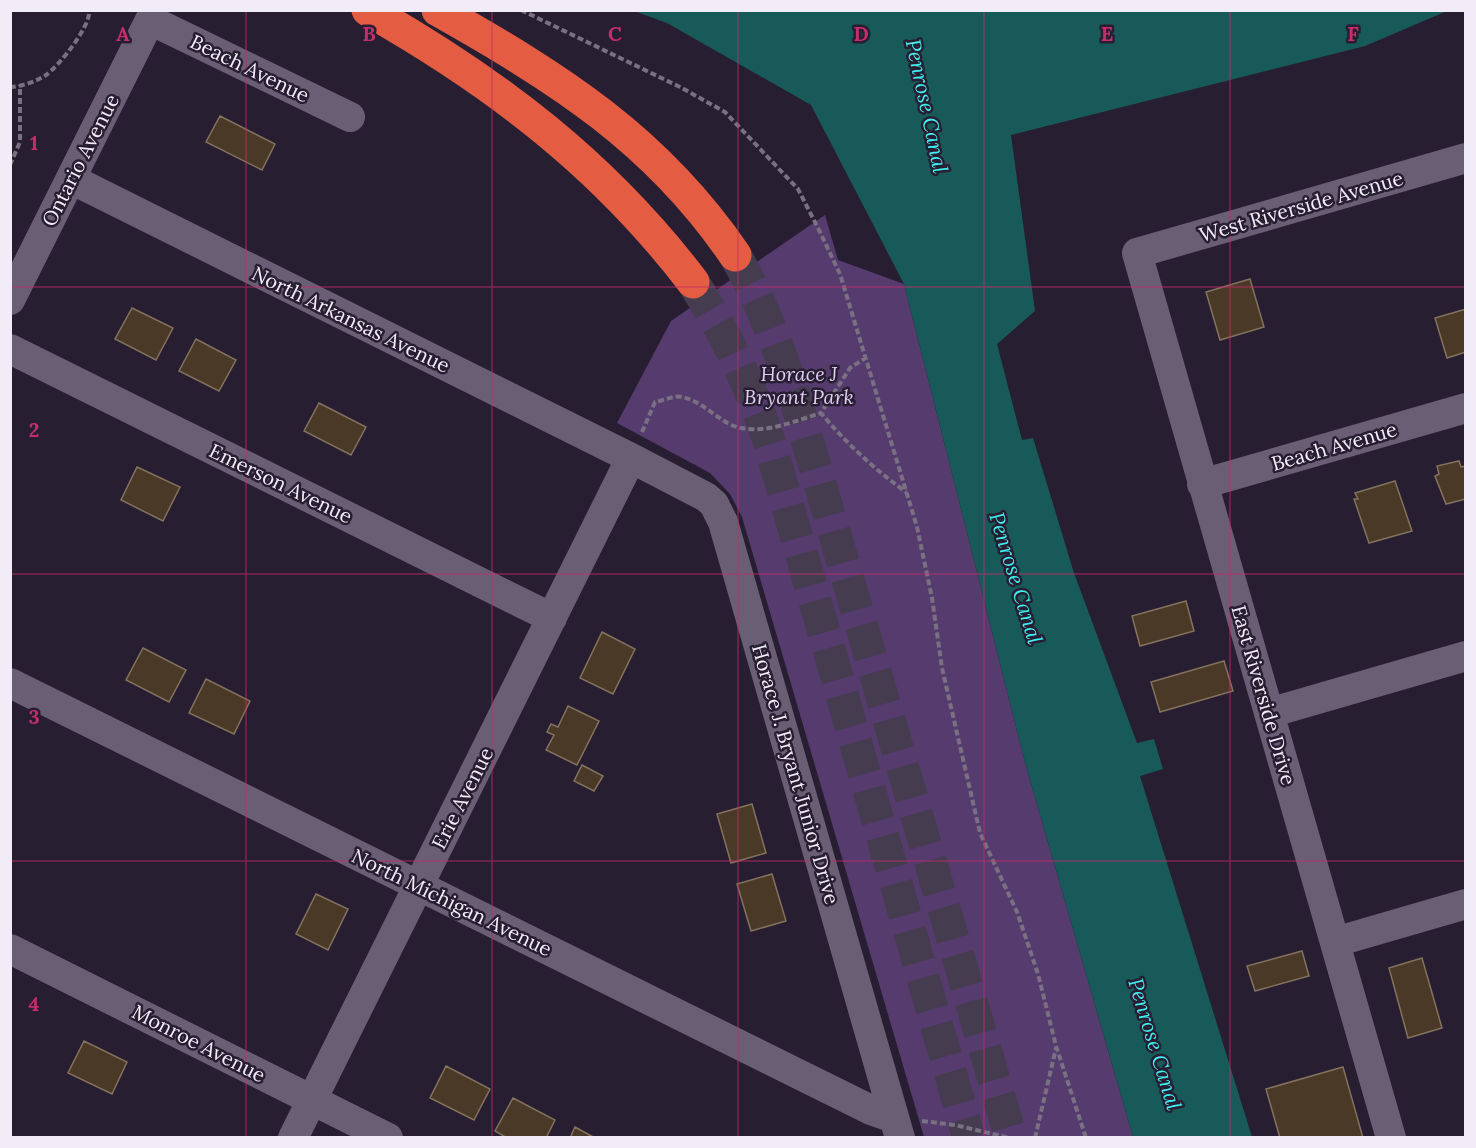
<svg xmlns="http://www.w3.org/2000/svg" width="1476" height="1148" font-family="Lora,serif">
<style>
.green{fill:#563b6e}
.water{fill:#18595a}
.building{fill:#493926;stroke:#83725e;stroke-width:1.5}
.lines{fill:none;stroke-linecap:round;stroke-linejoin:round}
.highway-tunnel{stroke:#453d4f;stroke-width:33;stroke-dasharray:33 16;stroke-linecap:butt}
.path{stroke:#797182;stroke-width:4;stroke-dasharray:6 3;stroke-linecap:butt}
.street{stroke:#695e74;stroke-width:30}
.highway{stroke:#e45c41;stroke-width:33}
.grid{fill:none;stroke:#c72d6b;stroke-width:1.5;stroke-opacity:0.55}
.labels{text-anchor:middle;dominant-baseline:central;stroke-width:5;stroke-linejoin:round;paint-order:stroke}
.street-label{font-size:20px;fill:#f2ecf9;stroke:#271e31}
.park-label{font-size:20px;font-style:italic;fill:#dfcdf2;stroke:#271e31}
.water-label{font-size:21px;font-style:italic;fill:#41eef1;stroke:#271e31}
.grid-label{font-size:20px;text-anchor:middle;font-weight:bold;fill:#c72d6b;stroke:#271e31;stroke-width:5;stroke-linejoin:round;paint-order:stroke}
</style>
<rect width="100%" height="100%" fill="#271e31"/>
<path class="green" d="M825 215 838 260 904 284 1026 766 1133 1137H924L742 517 730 494 710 473 617 423 671 321Z"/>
<path class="water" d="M634 11H1447L1365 46 1011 135 1035 311 997 344 1022 440 1033 438 1074 573 1137 743 1154 739 1163 769 1140 776 1252 1137H1133L1026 766 904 284 811 105 667 23Z"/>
<path class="building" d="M220 116 275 144 262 170 206 142Z
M1250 279 1264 327 1220 340 1206 292Z
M132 308 173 328 156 360 115 339Z
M1466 309V352L1447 358 1435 318Z
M196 339 236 360 219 391 179 371Z
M319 403 366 427 351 455 304 431Z
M1459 461 1461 467 1466 466V499L1446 504 1435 476 1439 474 1437 466Z
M137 467 180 487 163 521 121 500Z
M1395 481 1412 531 1369 543 1354 499H1358L1355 493Z
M1186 601 1194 631 1140 646 1132 616Z
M602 632 635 649 613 694 580 678Z
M143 648 186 670 169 702 126 680Z
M1224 661 1233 691 1160 712 1151 682Z
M206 679 250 701 234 734 189 713Z
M568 706 599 721 577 765 546 750 554 735 547 732 551 724 558 727Z
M582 765 603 776 594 791 574 781Z
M752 804 766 853 731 863 717 814Z
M772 874 786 921 751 931 737 884Z
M316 894 348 909 328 950 296 934Z
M1302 951 1309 976 1255 991 1247 966Z
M1422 958 1442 1028 1408 1038 1389 968Z
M84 1041 127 1062 112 1094 68 1073Z
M446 1066 490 1089 474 1120 430 1098Z
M1343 1067 1363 1138H1280L1266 1089Z
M513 1098 555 1120 546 1138H507L495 1131Z
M575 1127 595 1138H570Z"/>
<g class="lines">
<path class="highway-tunnel" d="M735 255C761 301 779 348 795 398L1011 1138
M693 282C726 334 751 386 770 444L969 1138"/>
<path class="path" d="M521 10 680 87 725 112 798 189 819 230 840 274 917 527 932 598 942 668 980 833 1017 912 1038 974 1056 1046 1086 1138
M10 87C20 87 38 81 46 75 58 67 92 25 89 10
M10 165 20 142V85
M867 357 850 368 821 413C846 443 874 469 906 492
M642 432 655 402C662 401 674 395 682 397 702 401 716 419 734 426 761 436 795 421 821 413
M922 1121 955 1125 1010 1138
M1035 1138 1056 1048"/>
<path class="street" d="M71 179 631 458 706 497 714 504 723 522 900 1138
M10 300 150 20 350 117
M10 349 552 618
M1202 484 1466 408
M10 683 871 1110 894 1118
M1269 713 1466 656
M1335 942 1466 904
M10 949 388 1138
M293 1138 631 458
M1391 1138 1137 253 1466 158"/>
<path class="highway" d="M368 10C496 83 603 164 693 282
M438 10C558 78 656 139 735 255"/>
</g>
<path class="grid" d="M246 10V1138M492 10V1138M738 10V1138M984 10V1138M1230 10V1138M10 287H1466M10 574H1466M10 861H1466"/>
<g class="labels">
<g class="street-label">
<text transform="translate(250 68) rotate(26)">Beach Avenue</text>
<text transform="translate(80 160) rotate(-63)">Ontario Avenue</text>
<text transform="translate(1301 206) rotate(-16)">West Riverside Avenue</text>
<text transform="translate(351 319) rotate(26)">North Arkansas Avenue</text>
<text transform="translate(1334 446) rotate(-16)">Beach Avenue</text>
<text transform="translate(281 483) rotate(26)">Emerson Avenue</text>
<text transform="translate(1264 695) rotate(74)">East Riverside Drive</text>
<text transform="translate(796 774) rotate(74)">Horace J. Bryant Junior Drive</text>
<text transform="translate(462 798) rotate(-63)">Erie Avenue</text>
<text transform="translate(452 902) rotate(26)">North Michigan Avenue</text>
<text transform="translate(199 1043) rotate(27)">Monroe Avenue</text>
</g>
<g class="park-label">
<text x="799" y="373">Horace J<tspan x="799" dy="23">Bryant Park</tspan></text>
</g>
<g class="water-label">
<text transform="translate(927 106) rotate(78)">Penrose Canal</text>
<text transform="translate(1016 578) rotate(73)">Penrose Canal</text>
<text transform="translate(1155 1044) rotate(73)">Penrose Canal</text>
</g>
</g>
<g class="grid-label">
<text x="123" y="41">A</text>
<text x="369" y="41">B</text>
<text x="615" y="41">C</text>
<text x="861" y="41">D</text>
<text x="1107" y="41">E</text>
<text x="1353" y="41">F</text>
<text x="34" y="150">1</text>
<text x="34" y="437">2</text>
<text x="34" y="724">3</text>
<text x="34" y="1011">4</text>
</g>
<rect width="1476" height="1148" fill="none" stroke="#f2ecf9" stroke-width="24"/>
</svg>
